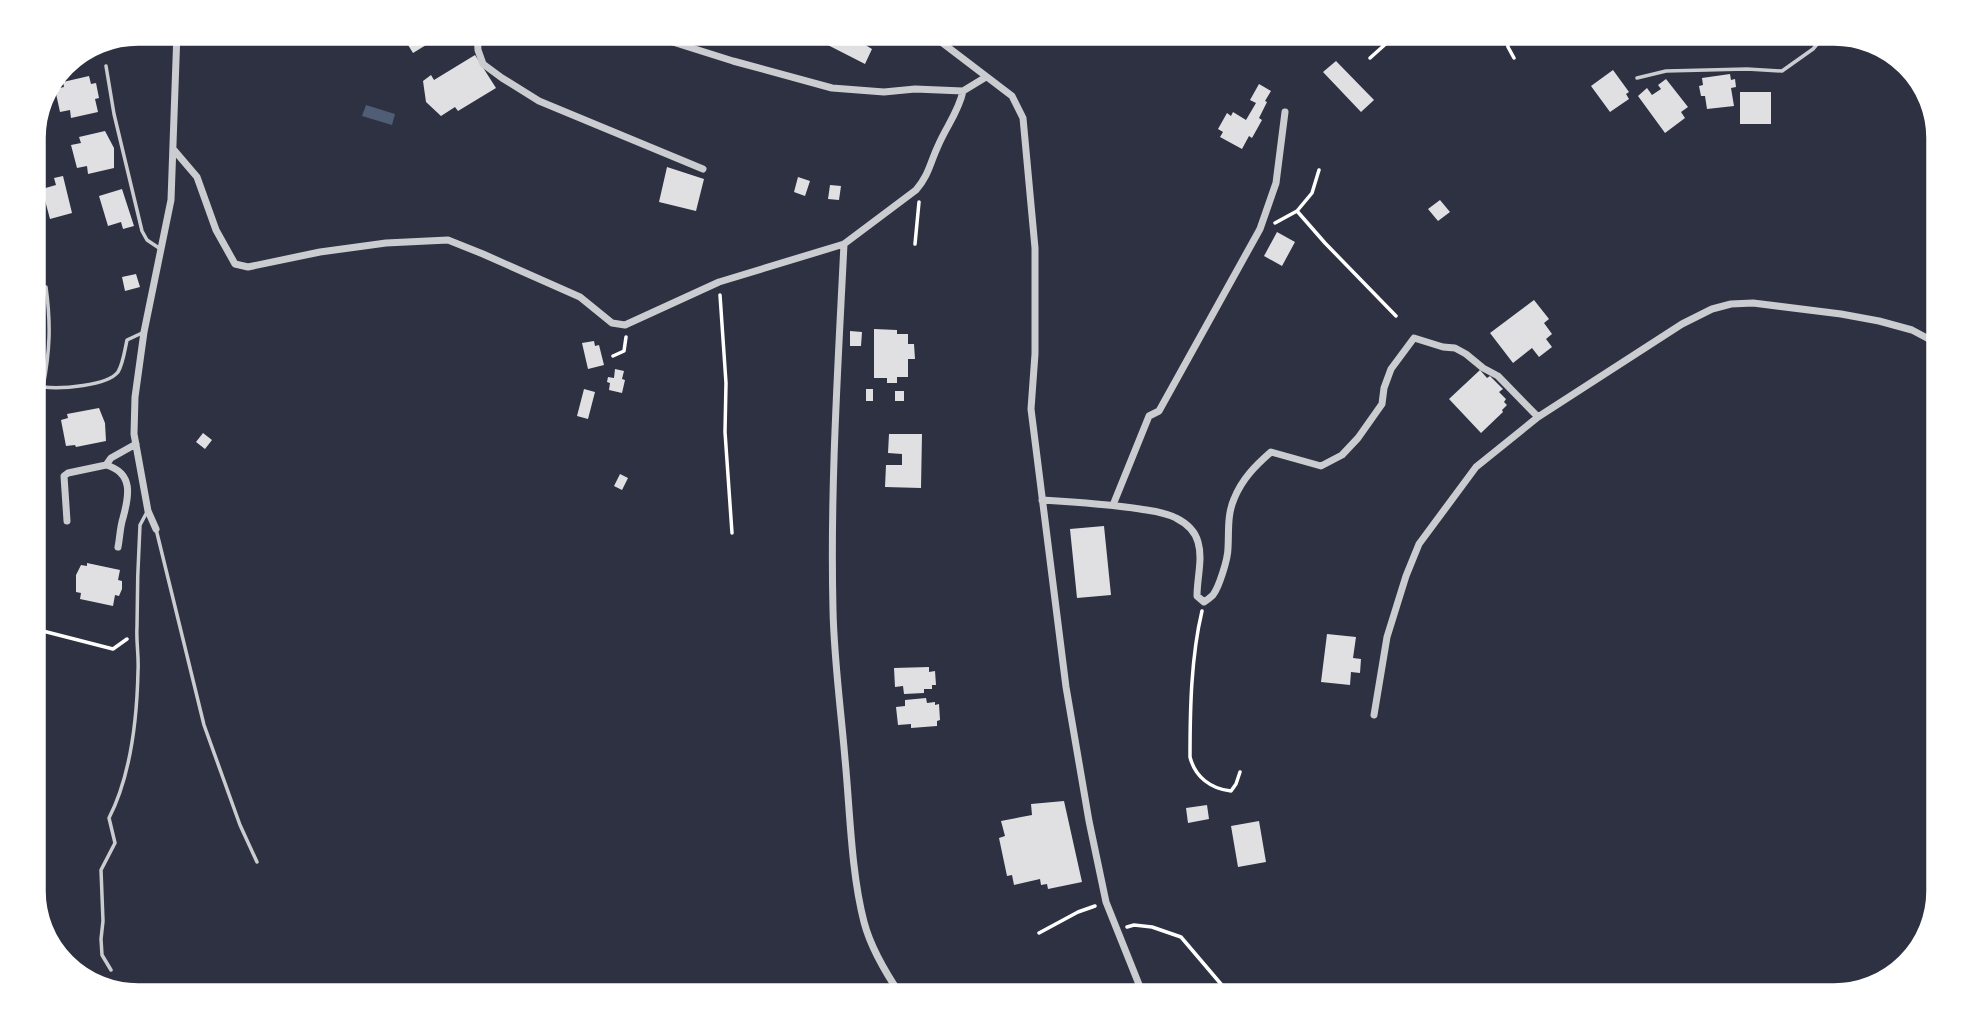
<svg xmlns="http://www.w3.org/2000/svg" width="1972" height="1029" font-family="'DM Sans',sans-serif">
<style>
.water{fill:#4f5d75}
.building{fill:#e0e0e3}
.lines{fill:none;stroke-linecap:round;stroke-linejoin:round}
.path{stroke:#fff;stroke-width:3.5}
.service{stroke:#caccd0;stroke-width:3.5}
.minor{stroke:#caccd0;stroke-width:7}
.rim{fill:none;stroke:#fff;stroke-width:3.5}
</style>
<rect width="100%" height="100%" fill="#2d3142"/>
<path class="water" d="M366 105 395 114 392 125 362 116Z"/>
<path class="building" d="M400 32H437L428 37 431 42 413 53Z
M822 32H868L862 43 872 49 865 64 818 40Z
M475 55 496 88 458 111 455 107 441 116 426 102 423 81 431 75 434 80Z
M1336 61 1374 100 1361 112 1323 72Z
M1613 70 1629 92 1626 94 1629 99 1610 112 1591 86Z
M1730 74 1731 80 1735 79 1736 87 1731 88 1734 106 1707 109 1705 96H1701L1699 86 1703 85 1702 78Z
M89 76 91 84 96 83 99 98 95 99 98 112 71 118 70 110 60 112 55 89 64 87 63 82Z
M1666 79 1688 107 1681 112 1685 118 1665 133 1638 96 1647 88 1652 95 1661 89 1658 85Z
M1259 84 1271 91 1265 101 1267 102 1259 118 1262 120 1252 138 1249 136 1242 149 1220 137 1223 132 1218 129 1227 113 1231 116 1233 112 1246 120 1256 103 1250 100Z
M1740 92H1771V124H1740Z
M105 131 114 148V168L88 174 87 166 77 168 71 145 81 143 79 137Z
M667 167 704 179 696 211 659 202Z
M63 176 72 213 50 219 42 189 56 185 54 178Z
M798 177 810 181 805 196 794 192Z
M830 185 841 186 839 200 828 199Z
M122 189 134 226 123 229 121 222 108 226 99 196Z
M1440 200 1450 212 1438 221 1428 209Z
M1277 232 1295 242 1282 266 1264 256Z
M136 274 140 287 125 291 122 277Z
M1534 300 1549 319 1544 323 1552 334 1546 339 1552 347 1539 357 1532 348 1513 363 1490 333Z
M32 305H36L40 343 32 344Z
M874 329 897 330V334H908V344H914L915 359H908V377H897V383H887V378H874Z
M850 331 862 332 861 346H850Z
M594 341 595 346 599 345 604 365 588 369 582 343Z
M615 369 624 371 622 379 625 380 622 393 609 390 610 383 607 382 608 377 614 378Z
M1480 370 1487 378 1490 376 1503 389 1499 392 1506 399 1504 402 1507 405 1502 410 1503 412 1481 433 1449 399Z
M584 389 595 392 588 419 577 416Z
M866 389H873V401H866Z
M895 391H904V401H895Z
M99 408 105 423 106 441 76 447 75 445 66 446 61 420 68 418 67 414Z
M203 433 212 440 205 449 196 442Z
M889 434H922L921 488 885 487 886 465H902V454L888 453Z
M620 474 628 478 622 490 614 486Z
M32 499H34L36 531H32Z
M1104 526 1111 595 1077 598 1070 529Z
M87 563 120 570 118 580 122 581V589L119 596 115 595 113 606 80 599 81 593 76 592V575L81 565 87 566Z
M1327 634 1356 637 1353 658 1361 659 1360 673 1351 672 1350 685 1321 682Z
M929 667V672L935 671 936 685H932V689H924V693L904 694 903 686 895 687 894 668Z
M926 698 927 703 935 702V705L939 704 940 720 937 721V726L911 728V724L898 725 896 707 905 706V700Z
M1064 801 1082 882 1048 889 1047 884 1041 885 1040 879 1014 885 1012 875 1007 876 999 838 1005 836 1001 821 1032 815 1031 804Z
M1207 805 1209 819 1188 823 1186 808Z
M1259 821 1266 862 1238 867 1231 826Z"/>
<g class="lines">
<path class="path" d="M1506 32 1508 47 1514 58
M1370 58 1399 32
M1297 211 1312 193 1319 170
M1275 223 1297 211 1325 243 1396 316
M915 244 919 202
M720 295 726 383 725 432 732 533
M613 356 624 351 626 337
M32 584 39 630 113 649 127 639
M1202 611C1191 657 1190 710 1190 757 1195 777 1211 789 1231 791L1236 784 1240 772
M1127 927 1134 925 1152 927 1181 937 1232 997
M1039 933 1078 912 1095 906"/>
<path class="service" d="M106 66 114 114 142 231 147 240 159 248
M1637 78 1666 71 1747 69 1782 71 1813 49 1819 42 1820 32
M46 287C51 324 50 351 43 387 61 389 107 386 118 372 123 364 125 349 127 340L142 333
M32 396 43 387
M32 459 34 476
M156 529 204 725 240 825 257 862
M111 970 102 955 101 939 103 921 101 870 115 843 109 818C131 775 137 719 138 671 139 656 136 642 137 627 137 593 138 559 140 525L147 512"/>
<path class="minor" d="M477 32 478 50 483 64 502 78 539 101 703 169
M641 32 733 61 832 88 884 92 915 89 963 91 986 77
M928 32 1012 96 1023 118 1035 248V354L1031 409 1066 687 1089 821 1106 902 1144 997
M174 150 197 177 216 230 235 264 248 267 320 252 386 243 448 240 483 254 580 297 612 323 625 325 719 282 844 244 916 190C929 175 930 163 938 146 946 127 959 111 963 91
M844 244C838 366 830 488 833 610 834 660 841 710 845 759 850 810 851 872 864 922 871 949 887 975 902 997
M106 465C134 473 129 496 123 518 120 527 120 537 118 547
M1042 500C1075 502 1107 504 1140 509 1152 511 1165 512 1176 518 1186 523 1195 531 1198 542 1203 559 1197 578 1197 596L1204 602C1207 600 1210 598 1213 595 1219 587 1228 559 1228 548 1229 532 1227 515 1234 499 1242 479 1255 466 1271 452L1321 466 1342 455 1358 438 1382 404 1384 388 1391 369 1414 338 1443 347 1455 348 1466 354 1483 368 1498 376 1538 417 1682 324 1712 309 1731 304 1753 303 1841 314 1879 321 1912 330 1940 345
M1113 505 1149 416 1159 411 1260 229 1276 183 1285 112
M67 521 64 476 68 473 106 465 111 458 136 444
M156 529 148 511 134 434 135 397 144 332 171 200 177 32
M1374 715 1387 637 1406 576 1419 544 1476 467 1538 417"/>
</g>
<path d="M0 0H1972V1029H0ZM138 44H1834A94 94 0 0 1 1928 138V891A94 94 0 0 1 1834 985H138A94 94 0 0 1 44 891V138A94 94 0 0 1 138 44Z" fill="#fff" fill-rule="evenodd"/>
<path class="rim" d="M138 44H1834A94 94 0 0 1 1928 138V891A94 94 0 0 1 1834 985H138A94 94 0 0 1 44 891V138A94 94 0 0 1 138 44Z"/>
</svg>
